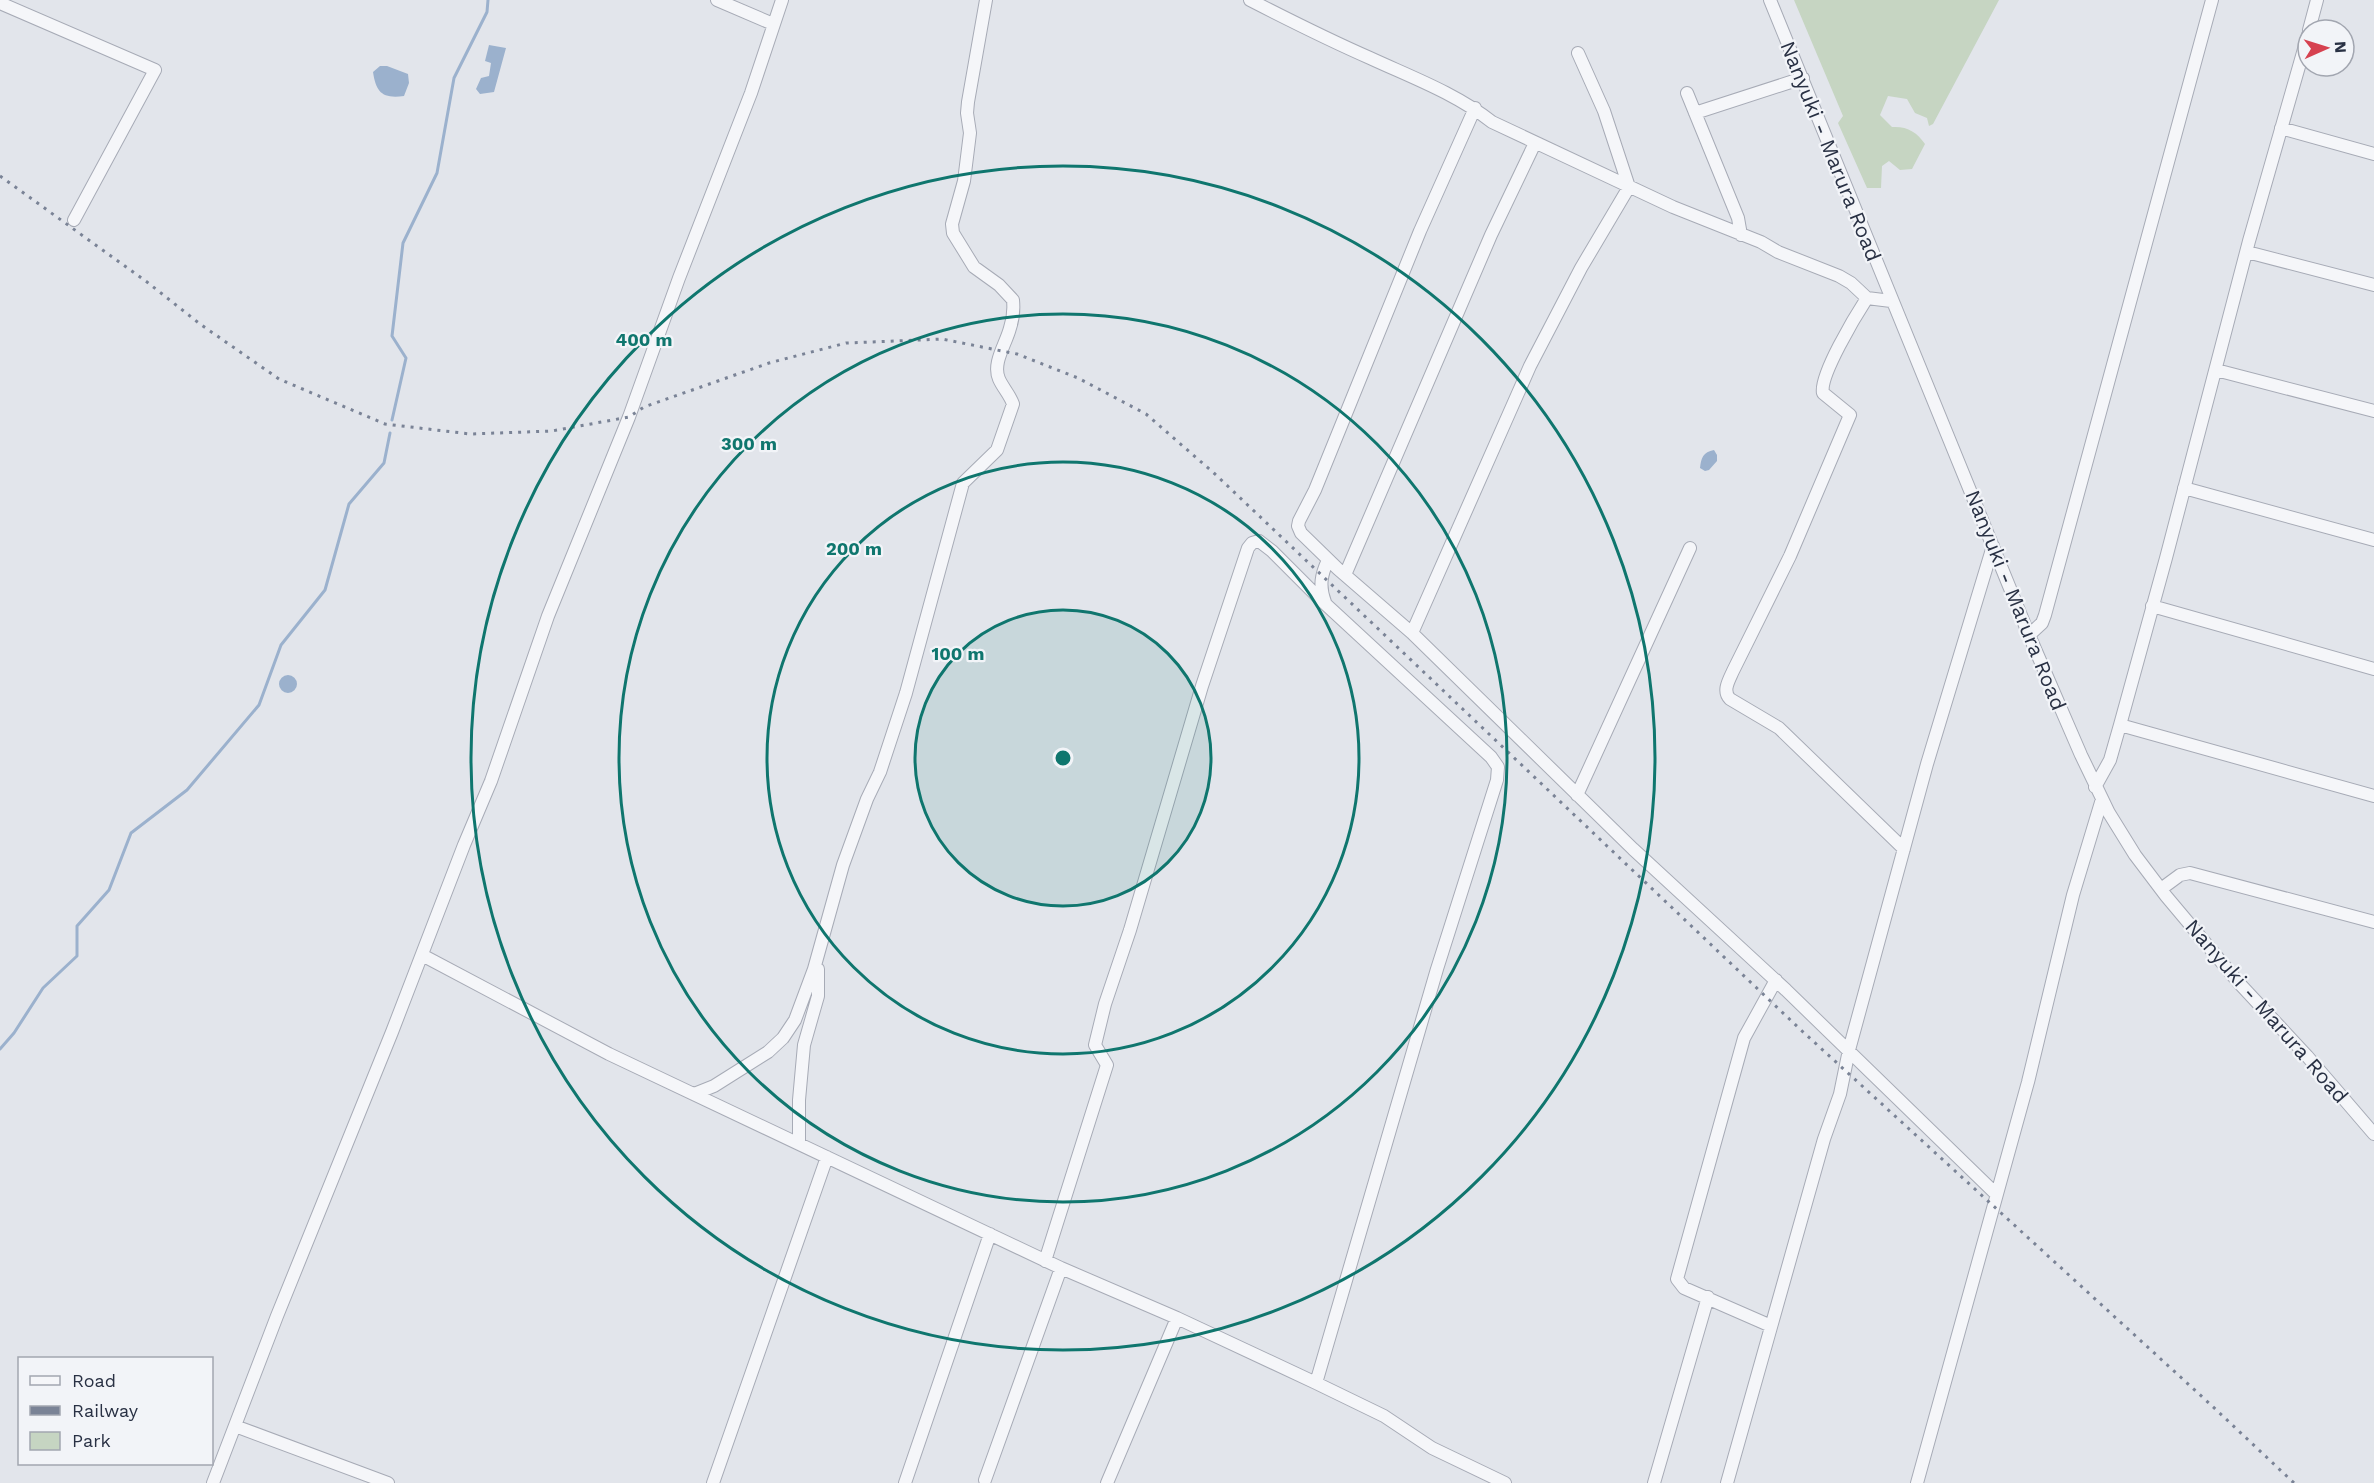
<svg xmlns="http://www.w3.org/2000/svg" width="2374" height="1483" font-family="'Work Sans',sans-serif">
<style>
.green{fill:#c6d5c2}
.water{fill:#9bb1cd}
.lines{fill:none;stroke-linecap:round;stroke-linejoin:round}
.stream{stroke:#9bb1cd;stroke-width:3}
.minor-casing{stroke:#a7abb6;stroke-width:14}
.minor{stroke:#f5f6f9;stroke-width:12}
.rail{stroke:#7a8396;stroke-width:3;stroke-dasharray:3 6;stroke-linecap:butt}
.ring{fill:none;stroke:#0f766e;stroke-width:3}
.labels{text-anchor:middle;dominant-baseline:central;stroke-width:4.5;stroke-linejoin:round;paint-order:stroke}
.street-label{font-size:21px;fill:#293144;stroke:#f2f4f8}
.centre{fill:#0f766e;stroke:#f2f4f8;stroke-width:3}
.ring-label{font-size:18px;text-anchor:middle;font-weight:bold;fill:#0f766e;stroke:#f2f4f8;stroke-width:4.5;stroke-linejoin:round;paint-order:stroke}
</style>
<rect width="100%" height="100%" fill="#e2e5eb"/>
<path class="green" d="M1794 0H1999L1933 124 1929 126 1927 118 1915 113 1907 99 1888 96 1880 115 1892 127C1907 126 1917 132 1925 144L1912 169 1900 170 1889 161 1882 166 1881 188H1867L1838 123 1843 116Z"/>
<path class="water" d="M489 45 506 48 494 92 480 94 476 89 481 78 489 76 491 63 485 61Z
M380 66H387L408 74 409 83 404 96C382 99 376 92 373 72Z
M1714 450 1717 455V461L1709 470 1705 471 1700 468C1701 458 1703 452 1714 450Z
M279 684a9 9 0 1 1 18 0a9 9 0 1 1-18 0Z"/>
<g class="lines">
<path class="stream" d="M392 420 406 358 392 336 403 243 437 173 454 78 487 12 488 0
M0 1049 14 1033 43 988 77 956V926L109 890 131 833 187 790 259 705 281 645 325 590 349 504 384 463 390 433"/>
<defs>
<path id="minor" d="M717 0 773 24
M1250 0C1289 20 1329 40 1370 58 1411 77 1455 93 1492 122L1673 207 1761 242 1778 252 1839 276 1851 283 1867 298 1891 301
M1770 0 2029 635 2081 755 2109 813 2135 855 2166 896 2239 983 2307 1056 2374 1134
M0 3 155 70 74 220
M2309 30 2317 0
M1687 93 1738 218 1741 235
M1475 108 1420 231 1315 490 1299 521 1298 526 1301 533 1338 569 1412 633 1633 849 1786 990 1996 1194
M1695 113 1803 78
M2281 128 2374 154
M2247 252 2374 285
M1867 298C1856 315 1819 376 1823 393L1850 415 1790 556 1733 671C1729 680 1722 691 1730 699L1779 728 1904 849
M2216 370 2374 411
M2184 488 2374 540
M1345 575 1491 235 1535 143
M1325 602C1319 586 1321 575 1328 560
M2152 606 2374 669
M1412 633 1530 366 1581 268 1629 187 1604 111 1578 53
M2029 635 2042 623 2045 615 2212 0
M2120 725 2374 796
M2095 787 2110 760 2120 725 2166 558 2249 241 2308 35
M1577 795 1690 548
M2161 889 2180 875 2190 873 2374 922
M422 955 609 1054 1061 1268 1177 1318 1316 1383 1384 1416 1432 1448 1505 1483
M694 1094 714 1086 768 1052 783 1038 795 1020 814 969 843 865 867 799 880 772 906 693 963 483 997 450 1013 404C1010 395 1003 388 999 379 992 363 1006 344 1010 328 1013 319 1014 310 1013 300L999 285 974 267 953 233 952 224 964 181 970 133 967 113 968 102 986 0
M799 1143V1100L804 1045 818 996V969
M1045 1261 1107 1065 1095 1045 1105 1004 1130 930 1202 686 1248 548 1252 543 1259 541 1272 551 1320 599 1491 757 1498 767 1497 780 1437 969 1316 1383
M1771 1326 1684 1288 1677 1279 1744 1038 1776 980
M235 1426 388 1483
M985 1480 1061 1268
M213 1483 277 1316 392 1032 464 845 491 781 548 616 629 417 679 278 751 93 782 0
M713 1483 827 1157
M905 1483 990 1234
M1107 1483 1177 1318
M1654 1483 1708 1297
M1727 1483 1824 1139 1840 1094 1849 1050 1927 764 1993 546
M1917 1483 2028 1082 2073 895 2102 799"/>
</defs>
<use href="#minor" class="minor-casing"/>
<use href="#minor" class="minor"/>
<path class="rail" d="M0 176 147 282 200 324 279 379 385 424 470 434 552 431 629 417 644 407 769 363 846 343 942 339 1017 354 1078 378 1146 414 1215 474 1802 1031 2210 1404 2294 1483"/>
</g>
<circle cx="1063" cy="758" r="148" fill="#0f766e" fill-opacity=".12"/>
<g class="ring">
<circle cx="1063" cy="758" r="148"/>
<circle cx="1063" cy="758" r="296"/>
<circle cx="1063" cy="758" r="444"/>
<circle cx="1063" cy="758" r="592"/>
</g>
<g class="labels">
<g class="street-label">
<text transform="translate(1831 151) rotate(68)">Nanyuki - Marura Road</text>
<text transform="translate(2016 600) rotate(68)">Nanyuki - Marura Road</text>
<text transform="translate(2267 1011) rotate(49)">Nanyuki - Marura Road</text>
</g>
</g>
<circle cx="1063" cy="758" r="9" class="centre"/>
<g class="ring-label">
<text x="644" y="346">400 m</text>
<text x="749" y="450">300 m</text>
<text x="854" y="555">200 m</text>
<text x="958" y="660">100 m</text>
</g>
<rect x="18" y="1357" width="195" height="108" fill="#f2f4f8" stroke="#a2a6b0" stroke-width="1.5"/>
<rect x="30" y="1376" width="30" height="9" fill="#f5f6f9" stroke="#a2a6b0" stroke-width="1.5"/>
<text x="72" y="1387" font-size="18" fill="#293144">Road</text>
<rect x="30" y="1406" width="30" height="9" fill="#7a8396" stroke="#a2a6b0" stroke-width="1.5"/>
<text x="72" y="1417" font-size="18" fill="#293144">Railway</text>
<rect x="30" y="1432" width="30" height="18" fill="#c6d5c2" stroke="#a2a6b0" stroke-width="1.5"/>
<text x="72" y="1447" font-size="18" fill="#293144">Park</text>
<g transform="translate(2326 48) rotate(87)"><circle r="28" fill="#f2f4f8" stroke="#a2a6b0" stroke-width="1.5"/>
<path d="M0-4.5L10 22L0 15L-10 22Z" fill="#d64150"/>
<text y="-9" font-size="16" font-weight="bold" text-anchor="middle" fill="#293144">N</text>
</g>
</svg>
